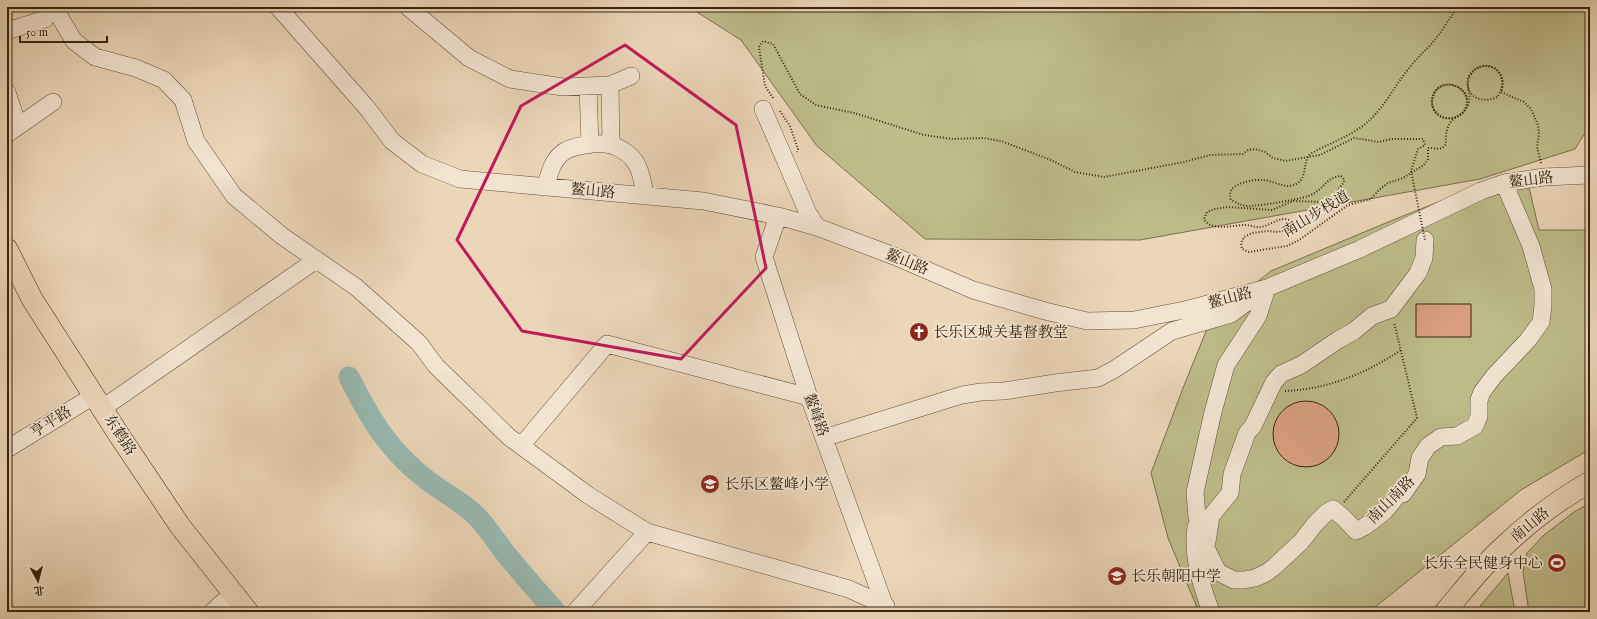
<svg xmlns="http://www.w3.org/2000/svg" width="1597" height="619" font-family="'IM FELL English','Noto Serif SC',serif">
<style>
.green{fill:#bebc8a;stroke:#7a704c}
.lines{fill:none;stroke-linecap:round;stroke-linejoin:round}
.river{stroke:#98b9b2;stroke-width:21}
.building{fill:#dba182;stroke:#35250e}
.minor-casing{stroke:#625138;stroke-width:18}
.major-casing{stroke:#35250e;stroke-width:22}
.path{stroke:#35250e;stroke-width:2;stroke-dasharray:1 2;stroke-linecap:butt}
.minor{stroke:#f2e4d1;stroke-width:17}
.major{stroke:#ebd6b8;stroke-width:21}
.path-bridge{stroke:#35250e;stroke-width:2;stroke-dasharray:1 2;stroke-linecap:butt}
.marked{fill:none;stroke:#c2185b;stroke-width:3;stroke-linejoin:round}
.labels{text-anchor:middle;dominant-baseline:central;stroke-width:3.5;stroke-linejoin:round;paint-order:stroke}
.street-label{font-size:15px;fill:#35250e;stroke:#f2e4d1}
.poi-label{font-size:15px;fill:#35250e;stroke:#f2e4d1;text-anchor:start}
</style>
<rect width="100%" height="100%" fill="#ebd6b8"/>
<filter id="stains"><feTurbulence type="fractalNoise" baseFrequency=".005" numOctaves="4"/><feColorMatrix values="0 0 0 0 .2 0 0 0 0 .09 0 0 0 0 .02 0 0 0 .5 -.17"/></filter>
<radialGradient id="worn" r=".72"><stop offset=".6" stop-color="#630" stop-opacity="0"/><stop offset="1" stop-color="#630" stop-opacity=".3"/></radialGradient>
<path class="green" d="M689 7H1590V125L1575 149 1480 179 1140 240 925 239 817 146 741 40Z
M1481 185 1529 187 1539 230H1590V449L1521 490 1369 612H1199L1168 538 1151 473 1183 388 1211 319 1271 271 1393 220Z
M1590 503V612H1529L1523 572 1527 553 1544 535 1574 512Z
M1508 573 1515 612H1475Z"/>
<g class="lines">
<path class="river" d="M349 377C370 419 389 451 427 480 445 494 465 503 480 520 490 531 497 543 506 554 522 574 539 593 556 612"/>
</g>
<path class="building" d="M1416 304H1471V337H1416Z
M1273 434a33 33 0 1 1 66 0a33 33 0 1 1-66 0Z"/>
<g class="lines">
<defs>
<path id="minor" d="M57 7 58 14 74 41 95 57 136 68 164 80 183 100 196 141 234 196 282 236 356 287 419 343 436 366 509 437 588 495 647 532
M278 7 367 108 392 141 422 164 460 179 703 201 778 216 817 227 894 256 973 290 1045 311 1087 321 1134 320 1189 309 1267 288 1360 249 1481 191 1504 183 1544 177 1590 175
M408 7 469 58 510 79 563 87 610 85 631 76
M7 31 45 19
M610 85 611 145
M588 86 590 144
M7 92 18 126
M763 109 808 213 817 227
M7 134 53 102
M546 187C549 175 551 163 561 154 570 145 599 142 611 145 620 147 631 155 636 163 642 173 643 184 645 195
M778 216 764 257 809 397 887 612
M1267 288 1258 316 1226 365 1213 412 1195 492 1197 517 1206 548 1218 572 1234 580H1244L1255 578 1266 573 1274 567 1301 542 1315 524 1326 513 1333 509 1343 517 1356 531 1364 527 1371 522 1385 511 1398 495 1403 494 1417 474 1420 458 1428 446 1441 437 1457 436 1475 426 1479 416V400L1482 392 1494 376 1528 340 1541 322 1543 305V289L1531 246 1504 183
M103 408 316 260
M824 438 962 395 981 392 1004 391 1055 383 1098 378 1115 369 1172 331 1231 314 1258 294
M521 446 607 344 809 397
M7 449 95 395
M1196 527C1192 557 1201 584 1211 612
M1207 542 1211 516 1230 493 1232 474 1247 433 1253 426 1274 382 1281 374 1301 365 1338 340 1354 331 1372 316 1391 309 1418 273 1424 258 1425 240
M212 612 232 594
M575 612 647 532 849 589 886 606"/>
<path id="major" d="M7 249 32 299 119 435 180 526 248 612
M1445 612C1463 591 1481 567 1502 548 1528 523 1558 500 1590 482"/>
</defs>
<use href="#minor" class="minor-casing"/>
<use href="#major" class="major-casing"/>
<path class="path" d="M1458 7C1450 17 1444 28 1437 37 1429 48 1418 56 1410 67 1393 87 1386 107 1364 125 1348 137 1328 144 1310 154 1302 163 1308 178 1296 184 1285 190 1273 180 1262 180 1252 179 1224 184 1231 200 1237 203 1242 206 1249 206 1259 206 1305 199 1313 194 1324 188 1327 177 1341 176L1344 179V182L1332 198 1325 202 1293 201 1272 210 1228 207 1215 209 1207 212 1204 219C1211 232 1234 225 1245 225 1251 225 1256 228 1261 227 1272 225 1283 213 1293 223V228L1278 232 1268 231 1252 233 1244 237 1241 243 1242 249 1249 252 1280 247 1287 246 1299 240 1348 205 1371 199 1379 190 1388 183 1403 178 1424 165 1428 159V148C1435 147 1441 152 1446 144 1445 134 1447 123 1456 117 1460 115 1463 114 1465 109 1476 89 1443 74 1434 94 1422 119 1467 131 1467 99
M1497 97C1482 105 1461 95 1470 76 1479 56 1510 68 1501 92L1524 102 1531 109 1538 125 1539 134 1537 147 1541 163
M773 98 765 86 759 47 763 41 773 44 800 94 816 105 854 113 924 135 953 139 983 138 1001 141 1051 160 1075 172 1104 177 1184 162 1210 155 1243 154 1248 150 1255 149 1265 152 1273 158 1285 161 1320 155 1354 138 1379 142 1391 139H1423L1425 145 1418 149 1411 171
M780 111 790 126 798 149 797 152
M1285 391C1328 389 1365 374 1401 350
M1344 502 1417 418 1394 322"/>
<use href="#minor" class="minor"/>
<use href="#major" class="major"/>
<path class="path-bridge" d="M1467 99C1461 79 1433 80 1432 101 1432 124 1463 124 1469 102 1472 90 1460 79 1476 69 1495 57 1511 80 1497 97
M1411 171 1425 240"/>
</g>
<path class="marked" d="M625 45 736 125 766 268 681 359 522 331 457 240 521 106Z"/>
<defs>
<symbol id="church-disc" viewBox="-11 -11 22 22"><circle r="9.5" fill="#8f2418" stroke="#f2e4d1"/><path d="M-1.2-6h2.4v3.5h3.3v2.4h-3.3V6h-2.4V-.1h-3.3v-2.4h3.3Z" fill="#fff"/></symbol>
<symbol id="school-disc" viewBox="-11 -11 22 22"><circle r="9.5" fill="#8f2418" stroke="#f2e4d1"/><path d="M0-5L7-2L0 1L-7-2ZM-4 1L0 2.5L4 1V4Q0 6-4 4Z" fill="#fff"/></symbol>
<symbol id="stadium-disc" viewBox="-11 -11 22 22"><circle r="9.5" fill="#8f2418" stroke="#f2e4d1"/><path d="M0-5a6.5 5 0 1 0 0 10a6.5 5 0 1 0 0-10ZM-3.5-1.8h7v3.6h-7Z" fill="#fff"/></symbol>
</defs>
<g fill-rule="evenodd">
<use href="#church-disc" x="908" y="321" width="22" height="22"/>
<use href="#school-disc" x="699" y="473" width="22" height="22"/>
<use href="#stadium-disc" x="1546" y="552" width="22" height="22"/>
<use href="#school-disc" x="1106" y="565" width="22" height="22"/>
</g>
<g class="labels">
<g class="street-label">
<text transform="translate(1531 180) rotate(-7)">鳌山路</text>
<text transform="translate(593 191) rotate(5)">鳌山路</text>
<text transform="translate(1316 214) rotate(-31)">南山步栈道</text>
<text transform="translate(907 262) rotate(22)">鳌山路</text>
<text transform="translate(1230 298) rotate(-15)">鳌山路</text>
<text transform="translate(816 415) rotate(70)">鳌峰路</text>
<text transform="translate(51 422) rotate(-32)">亨平路</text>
<text transform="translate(120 435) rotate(57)">东鹤路</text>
<text transform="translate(1391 500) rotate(-45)">南山南路</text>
<text transform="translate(1530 525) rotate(-40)">南山路</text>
</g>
<g class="poi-label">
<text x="933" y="332">长乐区城关基督教堂</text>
<text x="724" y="484">长乐区鳌峰小学</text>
<text x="1543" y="563" text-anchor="end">长乐全民健身中心</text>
<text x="1131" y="576">长乐朝阳中学</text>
</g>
</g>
<rect width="1597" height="619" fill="none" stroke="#ebd6b8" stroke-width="24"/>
<rect x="8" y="8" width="1581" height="603" fill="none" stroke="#35250e" stroke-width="2"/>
<rect x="12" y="12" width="1573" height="595" fill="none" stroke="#35250e"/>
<g transform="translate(38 581) rotate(173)" stroke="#f2e4d1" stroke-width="3" paint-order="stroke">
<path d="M0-3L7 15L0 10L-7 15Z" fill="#35250e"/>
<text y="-6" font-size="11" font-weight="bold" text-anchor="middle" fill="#35250e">北</text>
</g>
<path d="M20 36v6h87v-6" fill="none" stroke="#35250e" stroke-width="2"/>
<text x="26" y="36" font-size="12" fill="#35250e" stroke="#f2e4d1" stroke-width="3" paint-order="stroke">50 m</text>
<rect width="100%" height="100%" filter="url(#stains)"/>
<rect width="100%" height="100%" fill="url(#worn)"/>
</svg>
